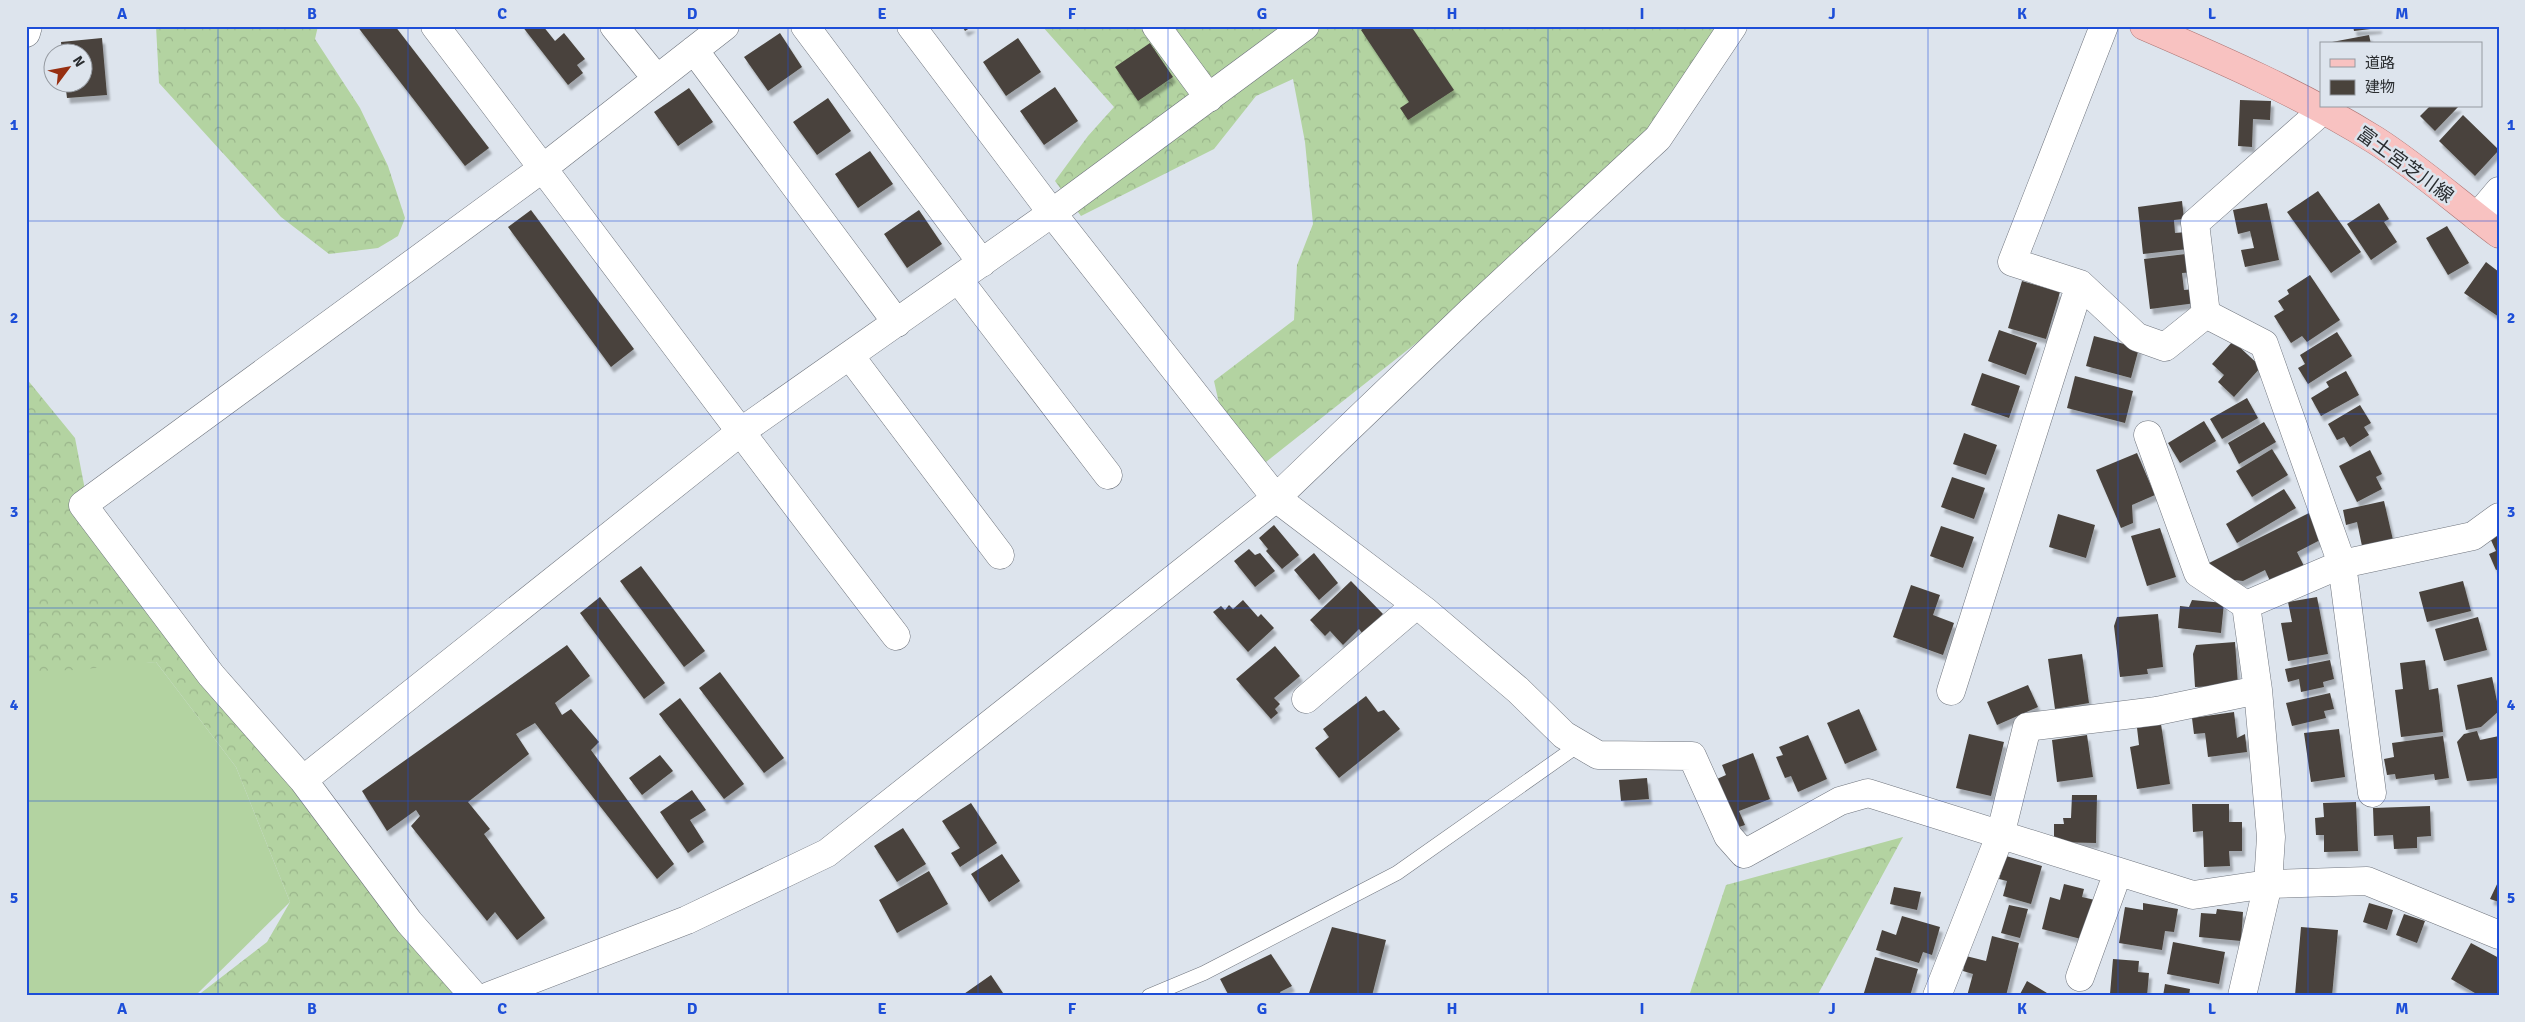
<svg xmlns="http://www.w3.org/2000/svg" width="2525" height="1022" font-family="Signika,'Noto Sans JP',sans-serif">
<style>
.grass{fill:#b3d3a1}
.forest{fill:url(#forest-crowns)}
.building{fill:#49433c;filter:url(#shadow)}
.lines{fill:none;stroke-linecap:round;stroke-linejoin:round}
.service-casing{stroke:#70757e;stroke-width:15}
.minor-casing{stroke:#70757e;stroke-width:29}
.primary-casing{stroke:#ac7473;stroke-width:29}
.service{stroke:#fff;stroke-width:14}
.minor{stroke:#fff;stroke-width:28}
.primary{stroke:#f8c2c1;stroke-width:28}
.grid{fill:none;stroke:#1d4ed8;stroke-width:1;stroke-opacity:0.55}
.labels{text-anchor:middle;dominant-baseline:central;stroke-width:5;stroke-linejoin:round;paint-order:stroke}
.street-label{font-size:19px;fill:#292c2f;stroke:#dde4ed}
.neatline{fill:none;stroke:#1d4ed8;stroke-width:2}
.grid-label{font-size:16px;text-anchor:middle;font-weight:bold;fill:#1d4ed8}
</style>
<defs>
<pattern id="forest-crowns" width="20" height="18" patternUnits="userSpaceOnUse" patternTransform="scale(1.25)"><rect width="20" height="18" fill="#b3d3a1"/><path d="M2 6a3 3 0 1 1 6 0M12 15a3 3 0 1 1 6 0" fill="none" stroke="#9ab58b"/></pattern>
<filter id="shadow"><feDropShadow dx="3" dy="5.5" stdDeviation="1" flood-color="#0004"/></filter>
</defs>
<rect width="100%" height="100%" fill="#dde4ed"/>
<path class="grass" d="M156 662 236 767 290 902 195 996H26V669Z"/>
<path class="forest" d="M156 26H318L315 39 360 108 388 166 405 218 398 236 378 248 329 254 281 217 159 83Z
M1042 26H1737L1624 187 1453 314 1266 462 1226 435 1214 381 1294 320 1297 265 1313 224 1305 142 1293 79 1256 96 1214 149 1081 216 1055 181 1088 136 1114 107Z
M26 378 75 438 86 495 473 996H197L267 942 290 902 236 767 156 662 76 670 26 671Z
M1903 837 1817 996H1689L1726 885Z"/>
<path class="building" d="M357 26H395L489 148 465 166Z
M522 26H543L555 41 564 33 585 59 577 65 583 73 568 85Z
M962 26H973L965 31Z
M1366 26H1411L1454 90 1408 120 1400 108 1409 102 1361 30Z
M2353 26H2379V28L2354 31Z
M780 33 802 67 768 91 744 57Z
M2369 35 2371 44H2332V42Z
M102 38 107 95 67 98 65 82H82V52H62L61 42Z
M1018 38 1041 72 1006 96 983 62Z
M1150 43 1173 77 1138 101 1115 67Z
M1055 87 1078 121 1044 145 1020 111Z
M689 88 713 122 678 146 654 112Z
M828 98 851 131 817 155 793 122Z
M2240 100 2271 101 2270 120 2253 119 2252 147 2238 146Z
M2430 106H2459L2435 131 2420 116Z
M2463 115 2499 150 2475 176 2439 141Z
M870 151 893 184 858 208 835 174Z
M2318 191 2361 252 2331 273 2287 212Z
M2182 201 2184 219 2174 220 2175 233 2186 232 2188 249 2143 254 2138 207Z
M2267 203 2279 260 2245 267 2241 250 2254 248 2250 231 2238 234 2233 210Z
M2379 203 2389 219 2384 222 2397 242 2371 260 2347 224Z
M531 210 634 349 611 367 508 227Z
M919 210 942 244 907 268 884 234Z
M2447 226 2469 263 2448 275 2426 238Z
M2194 253 2196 272 2182 273 2184 290 2195 289 2196 303 2150 309 2144 259Z
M2486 262 2499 272V317L2464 293Z
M2310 275 2340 320 2307 342 2302 336 2291 343 2274 316 2284 310 2278 301 2289 294 2287 290Z
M2022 281 2060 292 2046 339 2008 328Z
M1999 330 2037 343 2026 375 1988 361Z
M2337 332 2352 356 2308 384 2298 368 2305 364 2300 355Z
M2094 336 2139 348 2131 378 2086 366Z
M2233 341 2261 367 2234 397 2218 382 2224 375 2212 364Z
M2346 371 2359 395 2321 416 2311 398 2329 387 2326 382Z
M1982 373 2020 386 2009 418 1971 405Z
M2075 376 2133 391 2125 423 2067 408Z
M2247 398 2258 418 2222 439 2210 419Z
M2360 405 2371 423 2364 427 2369 435 2350 447 2344 437 2337 440 2328 424Z
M2204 421 2216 441 2180 463 2168 443Z
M2264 422 2276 442 2239 464 2228 443Z
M1964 433 1997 445 1986 475 1953 464Z
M2272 449 2288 475 2252 497 2236 471Z
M2370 450 2382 474 2376 477 2382 489 2357 502 2339 466Z
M2137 453 2155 495 2132 505 2133 523 2121 528 2096 470Z
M1952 477 1985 488 1974 519 1941 507Z
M2284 489 2296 508 2237 543 2226 524Z
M2384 501 2393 540 2362 546 2357 522 2346 525 2343 510Z
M2311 512 2324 538 2297 552 2304 566 2271 583 2265 570 2243 581 2225 579 2209 563Z
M2058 514 2095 525 2086 558 2049 547Z
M1274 525 1299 555 1282 569 1266 551 1268 549 1259 538Z
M1941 526 1974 537 1963 568 1930 556Z
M2160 528 2176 577 2147 586 2131 536Z
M2499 535V569L2496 570 2489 554 2496 551 2490 538Z
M1249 549 1255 555 1260 553 1275 571 1255 587 1234 561Z
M1314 553 1338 583 1319 600 1294 570Z
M641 566 705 651 684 667 620 581Z
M1351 581 1383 614 1362 633 1359 629 1343 645 1330 631 1325 636 1310 620Z
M2463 581 2471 611 2427 622 2419 592Z
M1911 585 1940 595 1933 615 1954 623 1943 655 1893 637Z
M600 597 665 683 644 699 580 613Z
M2317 597 2328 654 2288 661 2281 623 2292 622 2288 602Z
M1243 600 1258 617 1261 614 1274 628 1248 652 1213 612 1221 606 1225 610 1229 605 1233 609Z
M2192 600 2224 603 2221 633 2178 628 2180 606 2189 607Z
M2158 614 2163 667 2147 669 2148 674 2120 677 2114 626 2117 617Z
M2478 617 2487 650 2444 661 2435 629Z
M2235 642 2238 685 2195 687 2193 654 2196 645Z
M567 645 590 676 555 703 562 715 571 709 599 742 591 750 674 864 657 879 535 723 516 734 529 754 468 802 490 829 484 834 545 918 517 940 495 912 487 921 411 826 420 816 416 810 387 831 362 791Z
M1275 646 1300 676 1274 698 1280 704 1275 709 1278 713 1271 719 1236 679Z
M2082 654 2089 703 2055 709 2048 659Z
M2330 660 2334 679 2323 682 2324 687 2301 692 2299 679 2288 682 2285 669Z
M2425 660 2429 690 2438 688 2443 732 2401 737 2395 690 2403 689 2400 663Z
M720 672 784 758 764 773 699 688Z
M2492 677 2499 711 2481 727 2466 730 2457 685Z
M2028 685 2038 707 1997 725 1987 702Z
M2330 693 2334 709 2324 711 2326 718 2292 726 2286 703Z
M1366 696 1378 712 1384 710 1400 729 1339 778 1315 748 1329 737 1323 729Z
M680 698 744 784 724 799 659 714Z
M1859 709 1877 750 1845 764 1827 723Z
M2234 712 2237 738 2245 734 2247 752 2208 757 2205 733 2194 734 2192 718Z
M2161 724 2170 784 2137 789 2130 747 2139 745 2137 728Z
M2339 729 2345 777 2311 782 2304 733Z
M2477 731 2480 740 2499 736V778L2467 781 2457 742 2464 734Z
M1969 734 2004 742 1991 796 1956 788Z
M1808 735 1827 779 1798 792 1791 776 1785 778 1776 757 1783 755 1779 747Z
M2087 735 2093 777 2057 782 2052 740Z
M2443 736 2449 778 2435 780 2434 774 2396 779 2395 774 2387 775 2384 759 2394 757 2392 743Z
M1753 753 1770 799 1739 811 1745 825 1736 828 1717 779 1726 775 1722 765Z
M660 755 673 771 642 795 629 778Z
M1647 778 1649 799 1621 801 1619 780Z
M692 790 706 810 690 820 704 842 688 853 660 812Z
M2072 795H2097L2096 843 2054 842V824H2064L2063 818H2071Z
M2356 802 2358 851 2324 852V835H2316L2315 818 2324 817 2323 803Z
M971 803 997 843 960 867 951 853 960 848 942 821Z
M2192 804H2229V822H2242V851H2229L2230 866 2204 867 2203 831 2193 832Z
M2430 806 2431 836 2417 837V848L2394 849 2393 835 2374 836 2373 808Z
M903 828 926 864 897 882 874 846Z
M1002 854 1020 881 989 902 971 874Z
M2006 856 2042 866 2031 904 2003 896 2007 881 1999 879Z
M929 871 948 904 897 933 879 900Z
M2499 880V902L2490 899Z
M2064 884 2084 889 2082 897 2095 900 2085 940 2042 929 2050 897 2060 900Z
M1894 887 1921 892 1917 910 1890 904Z
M2143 903 2178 909 2174 932 2165 931 2162 950 2119 943 2125 907 2143 910Z
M2369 903 2393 910 2387 930 2363 922Z
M2009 905 2028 909 2020 938 2001 933Z
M2217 909 2243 912 2241 941 2199 937 2201 913 2216 914Z
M2404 914 2425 921 2417 943 2396 935Z
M1902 916 1940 927 1932 955 1923 952 1919 963 1876 950 1882 930 1896 935Z
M1332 927 1386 940 1372 996H1308Z
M2301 927 2338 930 2332 996 2295 995Z
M1992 936 2019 943 2006 996H1967L1973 974 1963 971 1966 956 1986 961Z
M2173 942 2225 952 2219 984 2167 974Z
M2471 943 2499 958V996H2480L2451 979Z
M1271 954 1292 986 1280 992 1282 996H1229L1220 979Z
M1875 957 1918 969 1910 996H1863Z
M2113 959 2139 961 2138 972 2149 973 2147 996 2110 994Z
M991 975 1005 996H961Z
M2027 981 2052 996H2019Z
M2165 984 2190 989 2189 996H2163Z"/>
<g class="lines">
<defs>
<path id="service" d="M1149 996 1204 973 1397 873 1580 744"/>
<path id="minor" d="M435 26C590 229 740 434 896 636
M614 26 657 79
M805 26 982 263
M911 26 1052 213 1276 498 1425 611 1518 690 1564 735 1598 755 1692 756 1728 836 1744 854 1840 801 1868 793 2193 895 2268 884 2367 881 2499 935
M1156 26 1209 98
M26 33 28 26
M694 50 897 323
M2323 110 2195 223 2206 314 2264 344 2342 564 2372 793
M2477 217 2499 191
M958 279 1108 475
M2080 284 2137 337 2165 347 2206 314
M850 356 1000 555
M2148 435 2198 573 2246 605
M1951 691 2080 284 2012 262 2104 26
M1306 699 1416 605
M303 780 739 433 1052 213 1305 26
M2080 977 2118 872
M474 996 409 922 303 780 211 675 83 505 543 168 725 26
M489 996 687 920 827 853 1276 498 1471 311 1658 138 1733 26
M1937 996 2000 836 2027 727 2157 711 2258 690
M2242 996 2268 884 2271 837 2258 690 2246 605 2342 564 2473 536 2499 517"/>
<path id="primary" d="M2144 26C2223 60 2301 94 2375 140 2416 166 2459 204 2499 234"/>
</defs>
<use href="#service" class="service-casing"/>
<use href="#minor" class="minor-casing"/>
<use href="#primary" class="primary-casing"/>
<use href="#service" class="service"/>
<use href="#minor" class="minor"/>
<use href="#primary" class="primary"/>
</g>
<path class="grid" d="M218 26V996M408 26V996M598 26V996M788 26V996M978 26V996M1168 26V996M1358 26V996M1548 26V996M1738 26V996M1928 26V996M2118 26V996M2308 26V996M26 221H2499M26 414H2499M26 608H2499M26 801H2499"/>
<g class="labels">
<g class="street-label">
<text transform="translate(2405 165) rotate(36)">富士宮芝川線</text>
</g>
</g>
<rect width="2525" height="1022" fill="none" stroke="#dde4ed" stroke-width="55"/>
<rect x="2320" y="42" width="162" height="65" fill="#dde4ed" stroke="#959aa1"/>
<rect x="2330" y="59" width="25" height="8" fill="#f8c2c1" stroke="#959aa1"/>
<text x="2365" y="68" font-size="15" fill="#292c2f">道路</text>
<rect x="2330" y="80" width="25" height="15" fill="#49433c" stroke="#959aa1"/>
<text x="2365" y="92" font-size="15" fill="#292c2f">建物</text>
<g transform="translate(68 68) rotate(58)"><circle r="24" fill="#dde4ed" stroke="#959aa1"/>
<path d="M0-4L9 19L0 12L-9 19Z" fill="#972f11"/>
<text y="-8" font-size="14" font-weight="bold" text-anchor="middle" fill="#292c2f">N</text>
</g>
<rect x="28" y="28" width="2470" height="966" class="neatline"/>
<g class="grid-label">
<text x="122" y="19">A</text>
<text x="312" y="19">B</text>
<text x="502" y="19">C</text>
<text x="692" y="19">D</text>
<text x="882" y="19">E</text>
<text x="1072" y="19">F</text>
<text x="1262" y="19">G</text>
<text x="1452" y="19">H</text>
<text x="1642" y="19">I</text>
<text x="1832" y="19">J</text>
<text x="2022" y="19">K</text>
<text x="2212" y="19">L</text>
<text x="2402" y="19">M</text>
<text x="14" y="130">1</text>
<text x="2511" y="130">1</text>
<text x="14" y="323">2</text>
<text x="2511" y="323">2</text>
<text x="14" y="517">3</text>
<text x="2511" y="517">3</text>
<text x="14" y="710">4</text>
<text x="2511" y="710">4</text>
<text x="14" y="903">5</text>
<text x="2511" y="903">5</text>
<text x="122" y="1014">A</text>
<text x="312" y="1014">B</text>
<text x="502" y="1014">C</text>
<text x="692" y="1014">D</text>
<text x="882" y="1014">E</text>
<text x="1072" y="1014">F</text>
<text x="1262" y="1014">G</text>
<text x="1452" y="1014">H</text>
<text x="1642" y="1014">I</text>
<text x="1832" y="1014">J</text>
<text x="2022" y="1014">K</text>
<text x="2212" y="1014">L</text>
<text x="2402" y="1014">M</text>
</g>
</svg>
